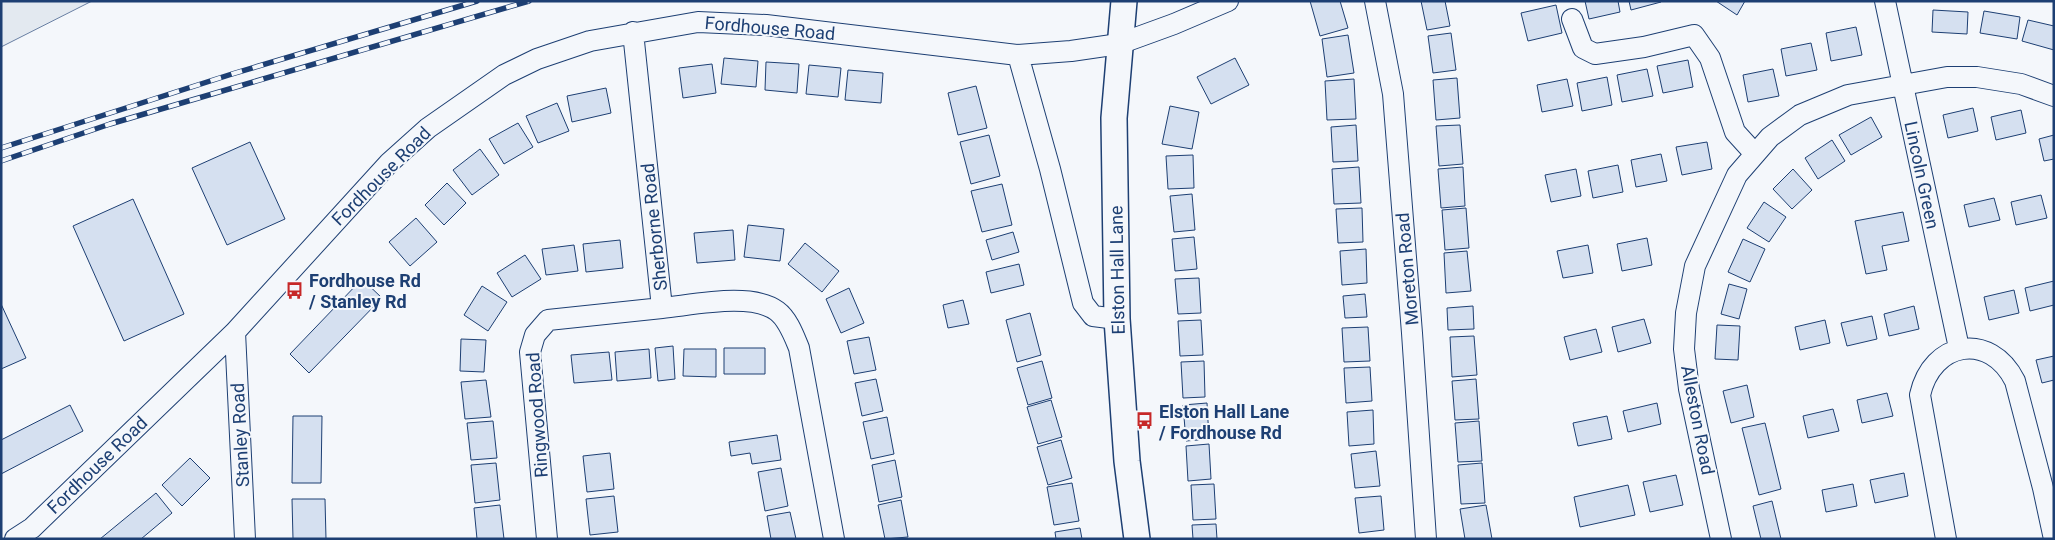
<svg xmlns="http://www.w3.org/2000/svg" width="2055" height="540" font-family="Roboto,sans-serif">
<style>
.green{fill:#e3e9f0;stroke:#687fa3}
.building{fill:#d5e0f0;stroke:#1d3f73}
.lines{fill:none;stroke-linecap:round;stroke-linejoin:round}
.minor-casing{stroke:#1d3f73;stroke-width:22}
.tertiary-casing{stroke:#1d3f73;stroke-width:28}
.minor{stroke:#f4f7fb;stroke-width:20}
.tertiary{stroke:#f4f7fb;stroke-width:25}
.rail-casing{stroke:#1d3f73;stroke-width:5.5}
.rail{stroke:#f4f7fb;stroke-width:4;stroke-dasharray:11;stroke-linecap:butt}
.labels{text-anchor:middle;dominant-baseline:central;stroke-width:4;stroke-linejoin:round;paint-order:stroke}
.street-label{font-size:18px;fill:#1d3f73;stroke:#f4f7fb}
.poi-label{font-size:18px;font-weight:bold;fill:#1d3f73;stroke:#f4f7fb;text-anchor:start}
</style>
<rect width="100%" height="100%" fill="#f4f7fb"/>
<path class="green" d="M1 1H92L1 47Z"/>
<path class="building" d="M1310 1H1340L1348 28 1320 36Z
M1421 1H1445L1450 26 1427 30Z
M1585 1H1618L1620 12 1589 19Z
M1629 1H1660L1661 2 1631 10Z
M1716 1H1745L1737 15Z
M1556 5 1562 33 1528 41 1521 13Z
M1933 10 1968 12 1967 34 1932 32Z
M1984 11 2020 17 2017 39 1980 33Z
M2028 20 2054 26V50L2022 41Z
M1856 27 1862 55 1831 61 1826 33Z
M1451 33 1456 70 1433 73 1428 36Z
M1348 35 1354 73 1327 77 1322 39Z
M1811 43 1817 70 1786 76 1781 49Z
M724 58 758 61 756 87 721 84Z
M1235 58 1249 85 1211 104 1197 77Z
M1688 60 1693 87 1663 93 1657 66Z
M766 62 799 64 797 93 765 90Z
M712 64 716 93 683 98 679 68Z
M809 65 841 68 838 97 806 94Z
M1647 69 1653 96 1622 102 1617 75Z
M1773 69 1779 96 1748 102 1743 75Z
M848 70 883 73 881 103 845 100Z
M1607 77 1612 105 1582 111 1577 83Z
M1457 78 1460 118 1436 120 1433 80Z
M1354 79 1356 119 1327 120 1325 81Z
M1567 79 1573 106 1542 112 1537 85Z
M976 86 987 128 958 135 948 93Z
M606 88 611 113 572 122 567 96Z
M557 103 569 131 538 143 526 116Z
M1170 106 1199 112 1192 149 1162 144Z
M1973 108 1978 131 1948 138 1943 115Z
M2021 110 2026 133 1996 140 1991 117Z
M1871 117 1882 137 1851 155 1839 135Z
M518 123 533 147 504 164 489 139Z
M1356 125 1358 161 1333 162 1331 127Z
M1460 125 1463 164 1439 166 1436 126Z
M989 135 1000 176 971 184 960 142Z
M2054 135V159L2044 161 2039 139Z
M1832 140 1845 161 1818 179 1805 158Z
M250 142 285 219 227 245 192 168Z
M1707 142 1712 169 1682 175 1676 147Z
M480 149 499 175 472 195 453 170Z
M1661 154 1667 181 1636 187 1631 160Z
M1193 155 1194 188 1168 189 1166 156Z
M1618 165 1623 192 1593 198 1588 171Z
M1359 167 1361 203 1334 204 1332 169Z
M1463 167 1465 206 1441 208 1438 169Z
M1576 169 1581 196 1551 202 1545 175Z
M1793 169 1812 190 1792 209 1773 189Z
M447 183 466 203 444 225 425 205Z
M1002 184 1012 225 982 232 971 191Z
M1192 194 1195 230 1174 232 1170 196Z
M2041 195 2047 218 2016 225 2011 202Z
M1994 198 2000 220 1969 227 1964 205Z
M133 199 184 314 124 341 73 226Z
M1764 202 1786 217 1769 242 1747 228Z
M1362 208 1363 242 1338 243 1336 209Z
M1466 208 1469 248 1445 250 1442 210Z
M1903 212 1909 241 1882 246 1887 270 1866 274 1855 221Z
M416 218 437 242 410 266 389 242Z
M748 225 784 229 780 261 744 257Z
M733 230 735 260 697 263 694 233Z
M1013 232 1019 252 992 260 986 240Z
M1194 237 1197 269 1175 271 1172 239Z
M1647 238 1652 265 1622 271 1617 244Z
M1743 239 1765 249 1750 282 1728 272Z
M620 240 623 268 586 272 583 244Z
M805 243 839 271 822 292 788 264Z
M574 245 578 271 546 275 542 249Z
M1588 245 1593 273 1563 278 1557 251Z
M1366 249 1367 283 1342 285 1340 251Z
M1467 251 1471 291 1446 293 1444 253Z
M525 255 541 279 512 297 497 273Z
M1019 264 1024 285 991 293 986 272Z
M1199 278 1201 313 1178 314 1175 279Z
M362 279 382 298 309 373 290 354Z
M2054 281V305L2030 311 2025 288Z
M1729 284 1747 289 1739 319 1721 314Z
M482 286 507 302 488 331 464 315Z
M849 288 864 323 841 333 826 299Z
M2014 290 2019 313 1989 320 1984 297Z
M1365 294 1367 317 1345 318 1343 296Z
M963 300 969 324 948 328 943 305Z
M1 304 26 358 1 369Z
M1473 306 1474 329 1448 330 1447 308Z
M1914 306 1919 329 1889 336 1884 314Z
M1030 313 1041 355 1017 362 1006 320Z
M1872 316 1877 339 1847 346 1841 323Z
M1644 319 1651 343 1618 352 1612 327Z
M1201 320 1203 355 1180 356 1178 321Z
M1825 320 1830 343 1800 350 1795 327Z
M1717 325 1740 326 1738 360 1715 359Z
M1368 327 1370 361 1344 362 1342 328Z
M1596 329 1602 352 1570 360 1564 337Z
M1474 336 1477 375 1452 377 1450 337Z
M869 337 876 370 854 374 847 341Z
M461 339 486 340 484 372 460 371Z
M673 346 675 379 658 381 655 348Z
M724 348H765V374H724Z
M649 349 651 378 617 381 615 352Z
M684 349H716V377L683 376Z
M609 352 612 380 574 383 571 355Z
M2054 356V380L2042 383 2036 360Z
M1042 361 1052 398 1028 405 1017 368Z
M1204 361 1205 397 1183 398 1181 362Z
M1370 367 1372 401 1346 403 1344 368Z
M876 379 883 411 862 416 855 383Z
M1476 379 1479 419 1455 420 1452 381Z
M486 380 491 417 465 419 461 382Z
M1747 385 1754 417 1731 423 1723 391Z
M1887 393 1893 416 1862 423 1857 400Z
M1051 400 1062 437 1038 444 1027 407Z
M1207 403 1209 439 1186 441 1183 405Z
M1657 403 1661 424 1628 432 1623 411Z
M70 405 83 431 1 474V440Z
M1833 409 1839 431 1808 438 1803 416Z
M1373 410 1374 444 1349 446 1347 412Z
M293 416H322L321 483H292Z
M1607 416 1612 439 1578 446 1573 423Z
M887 417 894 454 871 459 863 422Z
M493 421 497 458 471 460 467 423Z
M1479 421 1482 461 1458 462 1455 423Z
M1765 423 1781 489 1759 495 1742 428Z
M777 435 781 460 752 464 750 453 731 456 729 442Z
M1061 440 1072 478 1048 485 1037 447Z
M1209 444 1211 479 1188 481 1186 446Z
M1376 451 1380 486 1355 488 1351 454Z
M610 453 614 489 587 492 583 456Z
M190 458 210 478 182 506 162 485Z
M895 460 902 497 879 502 872 465Z
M496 463 500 500 475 503 471 465Z
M1482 463 1485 503 1461 504 1458 465Z
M781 468 788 506 765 511 758 472Z
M1904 473 1908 496 1875 503 1870 480Z
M1676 475 1683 505 1650 512 1643 482Z
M1072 483 1079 521 1054 525 1047 487Z
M1214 484 1216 519 1193 520 1191 485Z
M1853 484 1857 506 1826 512 1822 490Z
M1628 485 1635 515 1580 527 1574 497Z
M156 493 172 513 141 539H100Z
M614 496 618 532 590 535 586 499Z
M1381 496 1384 530 1359 533 1355 498Z
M292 499H325L326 539H293Z
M901 500 908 537 885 539 878 505Z
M1772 501 1781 539H1761L1753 506Z
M500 505 504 539H477L474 508Z
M1486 505 1492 539H1465L1460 509Z
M790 512 796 539H771L767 516Z
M1216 524 1217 539H1193L1192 525Z
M1080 528 1082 539H1056L1055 532Z"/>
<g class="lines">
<defs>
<path id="minor" d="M1375 1 1393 94 1412 333 1426 539
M1885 1 1959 348
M1572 19 1583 48 1595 54 1644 47 1694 35 1710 58 1735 132 1755 154
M633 32 662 308C693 305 752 292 777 311 788 319 794 336 799 348L834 539
M1018 55 1050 169 1083 303 1093 316 1117 319
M235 332 245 539
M15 539 32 528 235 332 389 163 428 128 504 75 537 59 590 41 698 22 766 25 1018 55 1071 51 1119 44 1174 24 1228 1
M547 539 530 352 535 335 548 320 662 308
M1721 539 1689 389 1684 349 1686 313 1695 266 1737 175 1770 137 1800 115 1848 95 1947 77H1977L2021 84 2054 96
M1946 539 1920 395C1932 341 1990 331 2015 381L2043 488 2054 539"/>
<path id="tertiary" d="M1124 1 1114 118 1117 319 1127 461 1137 539"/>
</defs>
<use href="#minor" class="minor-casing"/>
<use href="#tertiary" class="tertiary-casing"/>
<use href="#minor" class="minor"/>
<use href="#tertiary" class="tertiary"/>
<defs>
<path id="rail" d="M1 148 232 74 477 1
M1 161 110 124 529 1"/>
</defs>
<use href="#rail" class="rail-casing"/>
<use href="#rail" class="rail"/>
</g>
<defs>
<symbol id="bus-bare" viewBox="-9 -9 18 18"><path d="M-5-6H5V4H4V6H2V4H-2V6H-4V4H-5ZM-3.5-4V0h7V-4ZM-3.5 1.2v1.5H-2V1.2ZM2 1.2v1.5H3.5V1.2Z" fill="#c62828" stroke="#f4f7fb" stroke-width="2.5" paint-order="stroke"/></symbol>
</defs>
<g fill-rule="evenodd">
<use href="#bus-bare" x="282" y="278" width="25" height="25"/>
<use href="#bus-bare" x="1132" y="408" width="25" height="25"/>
</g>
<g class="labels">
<g class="street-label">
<text transform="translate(770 28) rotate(5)">Fordhouse Road</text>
<text transform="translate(1922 175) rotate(78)">Lincoln Green</text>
<text transform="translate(381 176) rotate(-45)">Fordhouse Road</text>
<text transform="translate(654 227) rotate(-96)">Sherborne Road</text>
<text transform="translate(1407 269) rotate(-95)">Moreton Road</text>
<text transform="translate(1117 270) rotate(-91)">Elston Hall Lane</text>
<text transform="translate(537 415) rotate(-94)">Ringwood Road</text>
<text transform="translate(1698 420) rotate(79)">Alleston Road</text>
<text transform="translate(240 435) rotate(-93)">Stanley Road</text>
<text transform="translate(97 465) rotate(-44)">Fordhouse Road</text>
</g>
<g class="poi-label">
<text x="309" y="280">Fordhouse Rd<tspan x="309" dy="21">/ Stanley Rd</tspan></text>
<text x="1159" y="411">Elston Hall Lane<tspan x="1159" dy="21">/ Fordhouse Rd</tspan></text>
</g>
</g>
<rect width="2055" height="540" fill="none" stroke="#1d3f73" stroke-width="5"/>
</svg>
